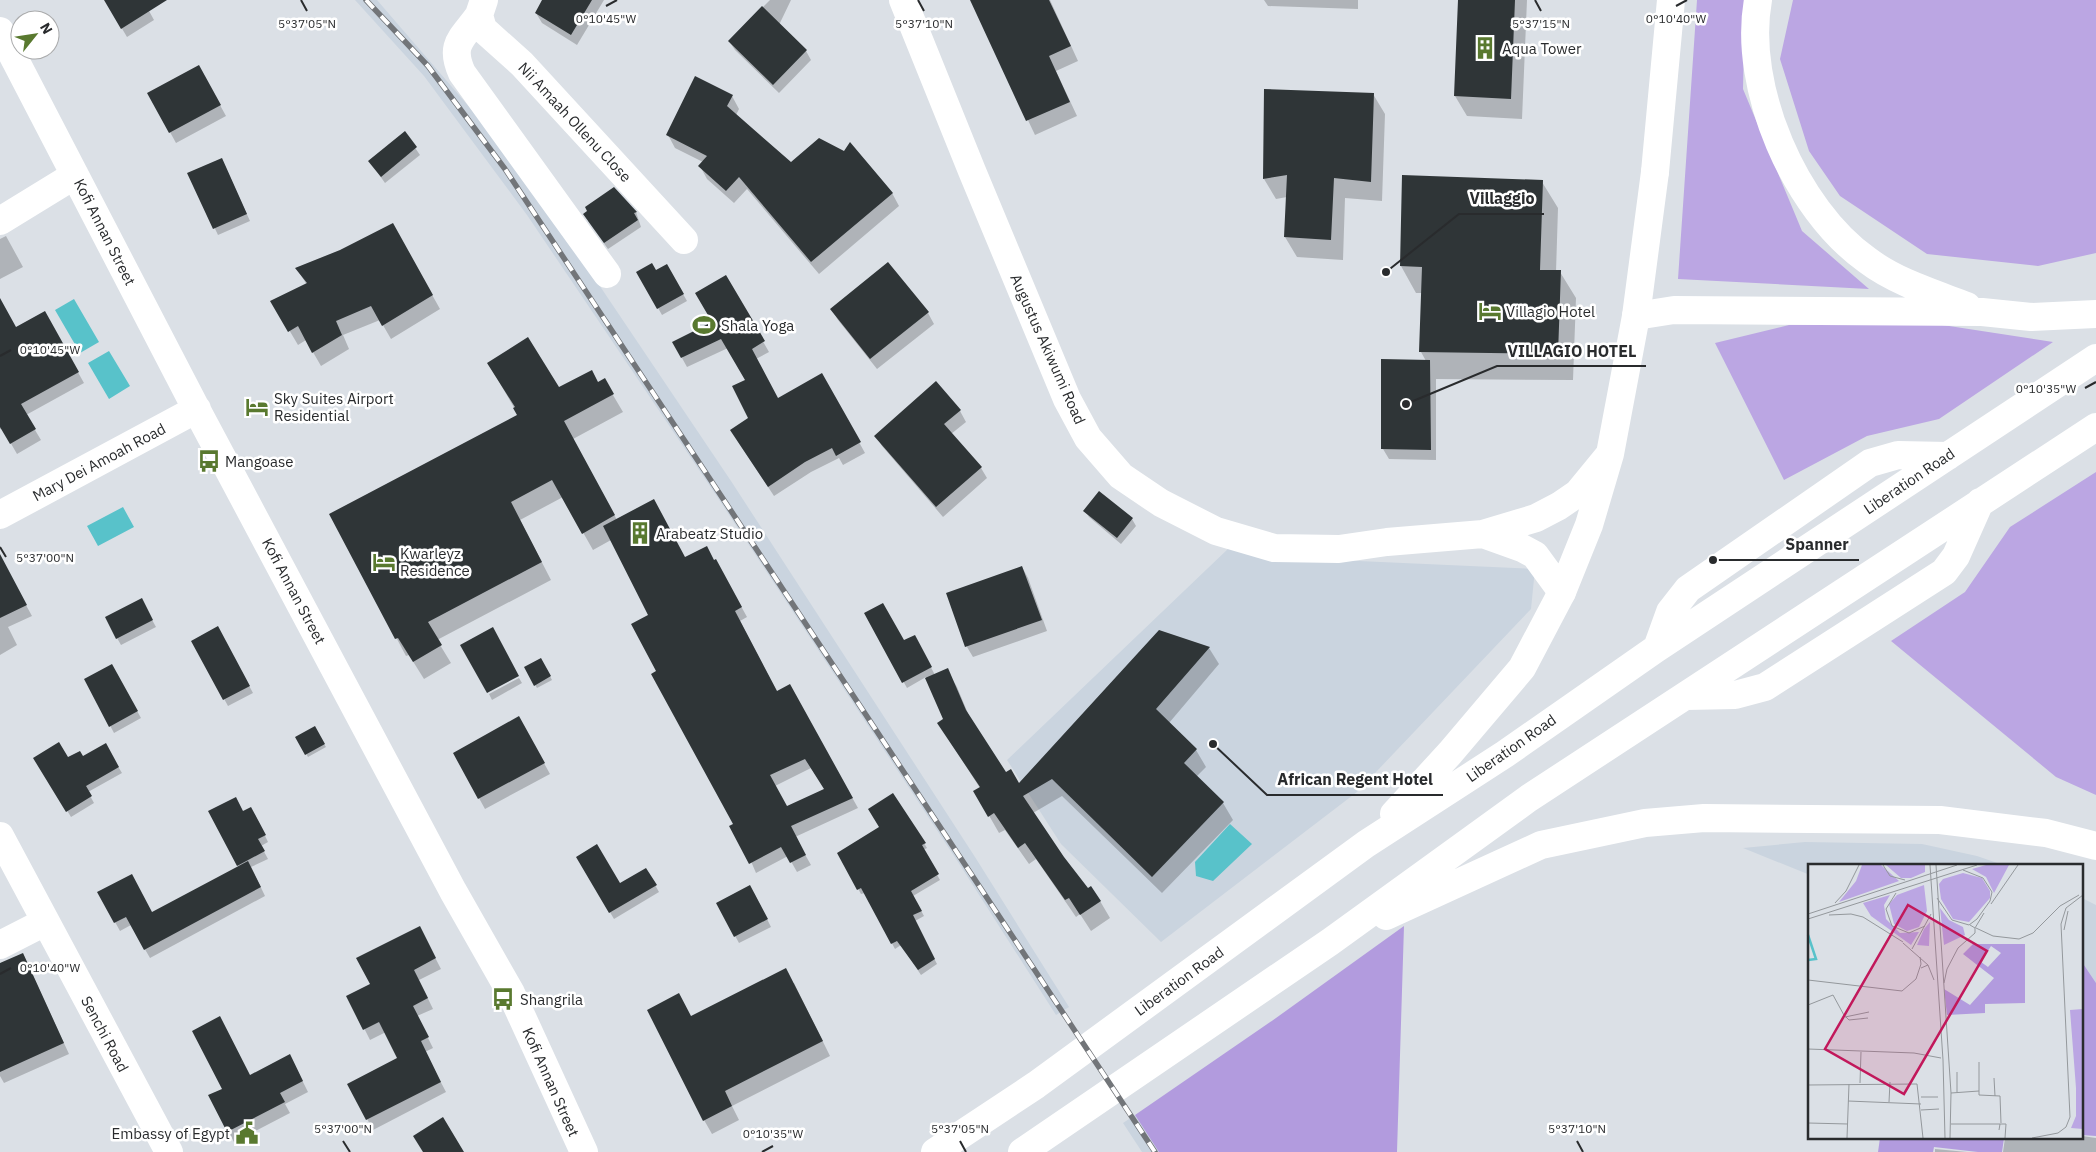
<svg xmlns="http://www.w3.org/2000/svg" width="2096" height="1152" font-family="'IBM Plex Sans',sans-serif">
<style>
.built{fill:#cad4df}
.green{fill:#bba6e3}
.forest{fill:#b29bde}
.water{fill:#58c2ca}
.shadow{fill:#0003;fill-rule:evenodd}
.building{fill:#2f3537;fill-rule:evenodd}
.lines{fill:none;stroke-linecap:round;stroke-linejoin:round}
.minor{stroke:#fff;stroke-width:28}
.highway{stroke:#fff;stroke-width:28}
.rail-casing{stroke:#727579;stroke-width:5.5}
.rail{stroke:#fff;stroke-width:4;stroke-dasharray:11;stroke-linecap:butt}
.ticks{fill:none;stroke:#292b2d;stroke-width:2}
.labels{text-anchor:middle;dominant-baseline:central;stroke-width:5;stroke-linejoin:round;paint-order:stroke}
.poi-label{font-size:15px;fill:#292b2d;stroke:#fff;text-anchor:start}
.street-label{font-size:15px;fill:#292b2d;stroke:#fff}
.inset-river{fill:none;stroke:#58c2ca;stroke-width:2.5}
.inset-road{fill:none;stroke:#94989c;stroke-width:1}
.view{fill:#c2185b;fill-opacity:0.15;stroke:#c2185b;stroke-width:2.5}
.inset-edge{fill:none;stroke:#292b2d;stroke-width:2.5}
.ticks-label{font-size:12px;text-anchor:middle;fill:#292b2d;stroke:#fff;stroke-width:5;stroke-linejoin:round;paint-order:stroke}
.leader{fill:none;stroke:#292b2d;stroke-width:2}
.callout-dot{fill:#292b2d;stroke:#fff;stroke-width:2}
.callout-label{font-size:16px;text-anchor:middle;font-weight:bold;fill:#292b2d;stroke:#fff;stroke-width:5;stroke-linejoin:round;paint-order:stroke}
</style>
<rect width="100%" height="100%" fill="#dbe0e6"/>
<path class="built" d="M355 0H377L502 145 544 203 731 481 975 857 1069 1007 1056 1015 960 865 714 492 527 215 424 76Z
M1230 547 1314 559 1535 569 1531 609 1357 792 1161 942 1061 844 1007 760Z
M1805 842 1922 844 1977 856 2006 866H1810V875L1743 848Z
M2082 898 2096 905V983L2082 962Z
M1135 1115 1159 1152H1142L1123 1123Z"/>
<path class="green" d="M1697 0H1745L1743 89 1802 231 1869 289 1678 279Z
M1793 0H2096V253L2038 266 1927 254 1840 196 1809 151 1780 59Z
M1936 324 2053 342 1939 419 1867 436 1784 480 1715 343 1789 325Z
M2096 472V795L2056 777 1891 641 1965 592 2010 527Z"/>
<path class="forest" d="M1404 926 1397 1152H1159L1135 1115 1276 1018Z
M2082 962 2096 983V1136L2082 1135Z
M1880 1138H2004L2002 1152H1978L1934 1147 1933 1152H1878Z"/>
<path class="water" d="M74 299 99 342 80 353 55 310Z
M109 351 130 386 109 399 88 363Z
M123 507 134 527 98 546 87 526Z
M1230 824 1252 844 1213 881 1196 876 1195 862Z"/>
<path class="shadow" d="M105 0H143L154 20 127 37Z
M544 0H604L577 45 542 23 536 13Z
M770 0H791L779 25 806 51 811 60 779 93 735 50 729 41Z
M976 0H1050L1078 61 1056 71 1077 116 1035 135 972 2Z
M1264 0H1358V9L1268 6Z
M1459 0H1527L1522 119 1467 116 1455 96Z
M199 67 226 116 176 143 149 94Z
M1373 94 1385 114 1382 201 1345 198 1343 260 1297 257 1285 237 1287 197 1276 199 1264 179Z
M732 96 739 109 736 115 791 163 892 193 899 206 819 274 747 189 734 203 707 179 700 166 703 162 675 148 668 135Z
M405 133 420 155 385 183 370 162Z
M225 166 250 221 218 235 189 174Z
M1404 176 1542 182 1558 208 1556 272H1560L1576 298 1573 380 1436 379V460L1389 459 1383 449 1426 361 1421 352 1422 293H1416L1401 266Z
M636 212 641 227 608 249 588 221Z
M393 225 440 309 391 339 380 320 343 335 349 349 321 366 306 340 298 345 272 301 307 285 297 269 340 251Z
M6 236 23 267 0 279V239Z
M667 266 687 301 662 315 638 273 656 272Z
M726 276 769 352 756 359 777 400 822 375 865 453 843 465 839 458 811 472 774 496 737 440 750 418 747 380 728 348 687 367 682 358 713 323Z
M0 300 15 328 44 312 84 383 26 415 41 440 17 454 2 428 0 429Z
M832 310 928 313 934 324 877 369 838 320Z
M488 363 559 389 598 383 604 380 623 412 573 439 617 520 685 558 714 561 721 570 747 617 740 621 777 692 789 686 858 808 795 837 811 865 797 872 788 856 756 873 735 824 657 671 650 615 611 540 593 550 563 497 520 520 551 580 437 640 451 663 424 679 409 655 406 656 331 515 519 416ZM811 768 825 789 786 808 775 786Z
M935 383 960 411 966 422 951 434 981 468 987 478 943 517 882 446 876 436Z
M1085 511 1132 519 1136 526 1121 544 1089 517Z
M0 558 32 616 8 627 17 645 0 655Z
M1022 567 1028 578 1047 631 973 657 967 647 947 594Z
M145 607 156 627 121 645 117 638Z
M866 614 904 642 914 636 935 675 947 670 957 687 972 723 1005 773 1019 785 1209 648 1219 664 1169 723 1196 750 1206 767 1196 777 1223 803 1233 820 1162 893 1062 796 1033 813 1063 857 1088 890 1100 901 1110 918 1091 931 1080 914 1076 917 1036 859 1029 864 1005 830 999 833 975 791 980 788 949 740 944 719 926 677 907 688Z
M218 628 253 693 228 706 193 642Z
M541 659 552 680 537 688 525 668Z
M112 666 141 718 114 733 86 680Z
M519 678 522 683 492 700 489 694Z
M519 718 550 774 485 809 454 753Z
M314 728 326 747 308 757 297 738Z
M105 745 122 773 88 792 94 803 71 817 35 758H83Z
M210 812 243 813 255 815 268 842 261 846 268 859 251 867 265 896 150 958 131 925 120 931 99 893 152 913 239 867Z
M924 843 927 848 923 850 940 880 913 896 924 916 915 921 937 964 921 975 901 945 895 949 865 893 861 894 839 854Z
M577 857 619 885 646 869 659 892 614 919Z
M754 893 771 927 739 943 717 903Z
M425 938 441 969 419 980 433 1009 417 1016 433 1048 425 1052 446 1092 373 1130 349 1085 399 1059 386 1032 370 1040 348 996 371 985Z
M23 954 69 1054 4 1083 0 1076V964Z
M794 983 830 1056 732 1106 739 1120 712 1134 704 1120 691 1017Z
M295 1066 308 1092 285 1104 290 1113 234 1142 210 1096 250 1076Z
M2082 1136 2096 1138V1152H2003L2005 1138H2082Z
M1935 1149 1967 1152H1935Z"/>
<path class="building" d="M104 0H167L121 29Z
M542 0H592L571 35 535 13Z
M970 0H1049L1071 46 1049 56 1070 102 1026 121Z
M1458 0H1515L1511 99 1454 96Z
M762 6 807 50 773 85 728 41Z
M199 65 221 105 169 133 147 93Z
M695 76 733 95 727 106 791 162 819 138 844 151 850 142 893 193 811 262 739 177 726 191 698 166 707 156 666 135Z
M1264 89 1374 93 1371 182 1334 178 1331 240 1284 237 1287 175 1263 179Z
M405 131 417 147 381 177 368 161Z
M222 158 247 214 213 229 187 173Z
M1402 175 1543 180 1540 270H1561L1558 354 1419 352 1422 267 1400 266Z
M614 187 637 212 634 213 638 220 604 243 583 214 587 211 585 207Z
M393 223 433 295 382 326 371 306 336 321 342 335 312 353 298 326 288 332 270 301 307 283 295 268 340 250Z
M888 262 929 312 870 359 830 309Z
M652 263 656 270 667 264 684 294 657 309 636 272Z
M726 275 765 341 752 349 778 398 822 373 861 442 836 456 832 448 805 462 768 487 730 430 748 418 732 386 745 380 721 339 681 358 672 342 712 322 695 293Z
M0 298 16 327 45 311 79 372 21 404 36 429 10 444 0 427Z
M528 337 559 387 592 370 598 382 605 378 614 394 564 421 615 515 582 534 552 480 511 502 542 562 428 622 442 645 413 662 398 638 395 639 329 514 517 415 513 408 515 407 487 363Z
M1381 359 1430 360 1431 450 1381 449Z
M936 381 961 410 944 424 982 467 936 507 874 436Z
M1099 491 1133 518 1117 538 1083 511Z
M654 499 685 557 707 546 714 560 716 559 742 607 735 611 777 691 790 684 853 798 791 826 806 855 790 863 781 847 749 864 729 826 733 824 651 674 656 671 631 624 648 615 603 526ZM805 759 824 789 787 806 770 775Z
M0 554 27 605 0 618Z
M1022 566 1042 620 965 647 946 593Z
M142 598 153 620 116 639 105 617Z
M883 603 904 640 915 635 932 667 902 683 864 613Z
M218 626 250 686 223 700 191 641Z
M493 627 519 676 487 693 460 645Z
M1159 630 1210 647 1156 709 1197 749 1184 763 1224 802 1152 877 1052 779 1023 796 1064 857 1088 888 1091 886 1101 901 1080 915 1069 898 1065 900 1025 843 1018 848 994 813 988 817 973 791 980 787 937 723 943 719 925 678 948 668 966 710 1006 772 1011 769 1019 783Z
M541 658 551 676 534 686 524 667Z
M112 664 138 711 109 727 84 679Z
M519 716 545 763 478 799 453 753Z
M315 726 325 744 305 755 295 737Z
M59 742 68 757 80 751 83 756 106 743 119 767 86 786 92 796 66 812 33 758Z
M893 793 926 843 922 845 939 874 911 891 922 911 913 915 935 959 918 970 897 941 891 944 861 888 857 890 837 853 879 827 868 809Z
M236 797 243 811 251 807 266 835 258 839 265 851 237 866 208 811Z
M597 844 620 883 646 868 657 885 609 913 576 857Z
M248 861 261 887 144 950 126 917 114 923 97 892 132 874 152 912Z
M750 885 768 919 734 937 716 903Z
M420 926 436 958 414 970 428 998 413 1006 429 1037 421 1041 441 1082 366 1120 347 1084 397 1058 379 1022 363 1030 346 996 370 984 356 958Z
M23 953 64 1043 0 1072V963Z
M786 968 823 1041 725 1091 732 1106 703 1121 647 1010 679 993 691 1016Z
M220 1016 250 1075 290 1054 303 1081 280 1093 285 1102 227 1132 208 1095 222 1089 192 1031Z
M443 1117 464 1152H423L413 1136Z"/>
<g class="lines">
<path class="minor" d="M484 0 479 15 483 29 522 64 684 240
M903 0 972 171 1067 399 1088 438 1121 476 1161 503 1216 531 1274 548 1339 549 1387 542 1483 534 1536 518 1559 506 1578 493 1610 454
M479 15C462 39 449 44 462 73L607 274
M0 31 200 416 453 891 511 993 584 1152
M0 221 75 175
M0 515 197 409
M1483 534 1522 548 1535 555 1562 592
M1562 592 1589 525 1610 454 1636 316 1655 172
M0 836 169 1152
M0 945 45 922"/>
<path class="highway" d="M1758 0C1742 87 1795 209 1867 260 1896 282 1933 293 1967 306
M1655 172 1671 0
M1636 316 1674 310 1982 312 2031 317 2096 314
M1657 648 1670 612 1688 589 1870 463 1898 455 1948 456
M1686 696 1735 695 1765 687 1944 572 1956 556 1980 502
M1394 814 1450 753 1522 668 1562 592
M1386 916 1541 845 1645 823 1704 818 1940 820 2046 833 2096 846
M935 1152 1036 1085 1366 844 1505 754 1657 648 2096 358
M1022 1152 1330 942 1529 798 2096 427"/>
<defs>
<path id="rail" d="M366 0 428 66 505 169 1155 1152"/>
</defs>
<use href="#rail" class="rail-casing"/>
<use href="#rail" class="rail"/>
</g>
<path class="ticks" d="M301 0 307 11M918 0 924 11M1535 0 1541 11M606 6 617 0M1676 6 1687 0M0 356 11 350M2085 388 2096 382M0 547 6 557M0 974 11 968M343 1141 350 1152M960 1141 966 1152M1577 1141 1583 1152M762 1152 773 1146"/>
<defs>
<symbol id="building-bare" viewBox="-9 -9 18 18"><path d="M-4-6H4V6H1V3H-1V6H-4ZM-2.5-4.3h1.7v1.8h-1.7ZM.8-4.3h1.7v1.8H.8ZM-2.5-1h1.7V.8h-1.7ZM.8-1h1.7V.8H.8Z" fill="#59792f" stroke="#fff" stroke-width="2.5" paint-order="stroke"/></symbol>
<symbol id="hotel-bare" viewBox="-9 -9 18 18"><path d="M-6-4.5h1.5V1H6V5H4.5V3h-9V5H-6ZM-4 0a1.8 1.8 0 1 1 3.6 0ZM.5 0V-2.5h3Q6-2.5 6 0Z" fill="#59792f" stroke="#fff" stroke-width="2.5" paint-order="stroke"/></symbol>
<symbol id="stadium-bare" viewBox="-9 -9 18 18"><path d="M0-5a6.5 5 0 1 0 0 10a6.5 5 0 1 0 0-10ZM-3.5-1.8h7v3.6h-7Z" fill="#59792f" stroke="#fff" stroke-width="2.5" paint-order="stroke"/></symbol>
<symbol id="bus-bare" viewBox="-9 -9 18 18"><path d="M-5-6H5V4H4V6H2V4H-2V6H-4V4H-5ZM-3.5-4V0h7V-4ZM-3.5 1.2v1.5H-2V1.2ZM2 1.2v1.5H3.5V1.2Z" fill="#59792f" stroke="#fff" stroke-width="2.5" paint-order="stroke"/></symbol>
<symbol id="civic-bare" viewBox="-9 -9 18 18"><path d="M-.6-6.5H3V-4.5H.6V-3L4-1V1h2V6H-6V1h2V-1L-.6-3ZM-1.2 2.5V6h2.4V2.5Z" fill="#59792f" stroke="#fff" stroke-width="2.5" paint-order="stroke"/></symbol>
</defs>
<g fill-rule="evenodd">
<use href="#building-bare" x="1469" y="32" width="32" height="32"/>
<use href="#hotel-bare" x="1474" y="295" width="32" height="32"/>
<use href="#stadium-bare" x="688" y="309" width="32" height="32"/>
<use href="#hotel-bare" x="241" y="391" width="32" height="32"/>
<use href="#bus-bare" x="193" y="445" width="32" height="32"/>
<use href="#building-bare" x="624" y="517" width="32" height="32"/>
<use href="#hotel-bare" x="368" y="546" width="32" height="32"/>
<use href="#bus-bare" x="487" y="983" width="32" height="32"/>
<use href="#civic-bare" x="231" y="1117" width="32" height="32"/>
</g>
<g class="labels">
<g class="poi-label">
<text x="1502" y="48">Aqua Tower</text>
<text x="1506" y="311">Villagio Hotel</text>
<text x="721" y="325">Shala Yoga</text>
<text x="274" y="398">Sky Suites Airport<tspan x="274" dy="17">Residential</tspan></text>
<text x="225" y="461">Mangoase</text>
<text x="656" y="533">Arabeatz Studio</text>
<text x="400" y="553">Kwarleyz<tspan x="400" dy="17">Residence</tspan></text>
<text x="520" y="999">Shangrila</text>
<text x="230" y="1133" text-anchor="end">Embassy of Egypt</text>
</g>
<g class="street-label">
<text transform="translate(575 122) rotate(47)">Nii Amaah Ollenu Close</text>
<text transform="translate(105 232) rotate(63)">Kofi Annan Street</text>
<text transform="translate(1048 349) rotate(66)">Augustus Akiwumi Road</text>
<text transform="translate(99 462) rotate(-28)">Mary Dei Amoah Road</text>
<text transform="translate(1909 481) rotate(-34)">Liberation Road</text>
<text transform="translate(294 591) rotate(62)">Kofi Annan Street</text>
<text transform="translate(1511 748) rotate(-35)">Liberation Road</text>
<text transform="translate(1179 981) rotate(-36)">Liberation Road</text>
<text transform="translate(105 1034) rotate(62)">Senchi Road</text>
<text transform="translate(551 1082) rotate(66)">Kofi Annan Street</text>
</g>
</g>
<g transform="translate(1808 864)">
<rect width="275" height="275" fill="#dbe0e6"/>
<path d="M54 1H73L91 17 31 38 48 17ZM78 1H117V8L103 14H93ZM178 1H201L186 29 178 13 164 5ZM155 9 174 14 182 27V34L161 58 145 55 133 35 131 20 135 15ZM116 21 119 47 111 63 99 67 86 60 81 40 89 31ZM82 31 76 41 78 55 92 69 111 68 103 81 63 52 55 39ZM132 44 141 56 155 63 157 71 136 81ZM122 58 121 82 109 81 116 65ZM275 145V265L263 264 268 252V224L262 146Z" fill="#bba6e3"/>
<path d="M165 80H217V139L177 140V149L139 151 136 125 162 141 186 114 155 90ZM183 82 193 89 180 103 173 98Z" fill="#b29bde" fill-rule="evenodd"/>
<path class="inset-river" d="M0 71 8 95 0 96"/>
<path class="inset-road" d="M75 1 82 12 97 16M122 1 135 196 137 274M128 1 143 229 142 274M88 29 78 45 84 62 101 69 117 62M129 34 144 56 161 61 169 55 182 37 184 28 175 14 155 6M27 39 38 27 51 1M183 40 210 1M0 50 149 1M21 51 43 50 55 53 95 78M0 55 169 1M167 64 176 49M168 64 185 72 211 75 225 69 252 42 271 31M256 66 260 47M95 79 120 101 113 104M104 85 123 50M120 101 126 116M0 116 94 127 108 115 113 100 112 93M136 119 139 105 150 84 167 69V64L162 61M25 131 37 153 61 148M0 141 25 131M38 153 41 156 60 154M0 185 106 189 133 194M171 198V231L192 232 193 259M149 208V228M186 214 187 232M52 219 53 188M0 221 109 220 115 274M143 229 171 227M113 233H130M40 237 113 240M81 238 82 218M113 246 131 245M0 259 40 260M143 260H192M191 266 192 260H198L197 274M39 274 41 220M224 274 250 269 258 263 262 253 253 60 258 44 275 31"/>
<path class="view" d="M100 41 179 87 96 230 17 185Z"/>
<rect width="275" height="275" class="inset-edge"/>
</g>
<g class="ticks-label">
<text x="606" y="23">0°10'45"W</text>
<text x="1676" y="23">0°10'40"W</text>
<text x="307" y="28">5°37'05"N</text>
<text x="924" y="28">5°37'10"N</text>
<text x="1541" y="28">5°37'15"N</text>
<text x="50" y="354">0°10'45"W</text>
<text x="2046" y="393">0°10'35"W</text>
<text x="45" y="562">5°37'00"N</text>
<text x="50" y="972">0°10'40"W</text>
<text x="343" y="1133">5°37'00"N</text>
<text x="960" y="1133">5°37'05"N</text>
<text x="1577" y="1133">5°37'10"N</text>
<text x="773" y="1138">0°10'35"W</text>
</g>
<path class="leader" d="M1386 272L1459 214H1544M1406 404L1497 366H1646M1713 560L1775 560H1859M1213 744L1267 795H1443"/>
<g class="callout-dot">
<circle cx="1386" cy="272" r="5"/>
<circle cx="1406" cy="404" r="5"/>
<circle cx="1713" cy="560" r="5"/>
<circle cx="1213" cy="744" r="5"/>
</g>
<g class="callout-label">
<text x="1502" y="204">Villaggio</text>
<text x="1572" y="357">VILLAGIO HOTEL</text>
<text x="1817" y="550">Spanner</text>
<text x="1355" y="785">African Regent Hotel</text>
</g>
<g transform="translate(35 35) rotate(60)"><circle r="24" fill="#ffffff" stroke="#a9aaab"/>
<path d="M0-4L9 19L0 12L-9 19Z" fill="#59792f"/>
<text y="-8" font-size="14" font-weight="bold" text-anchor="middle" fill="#292b2d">N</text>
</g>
</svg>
